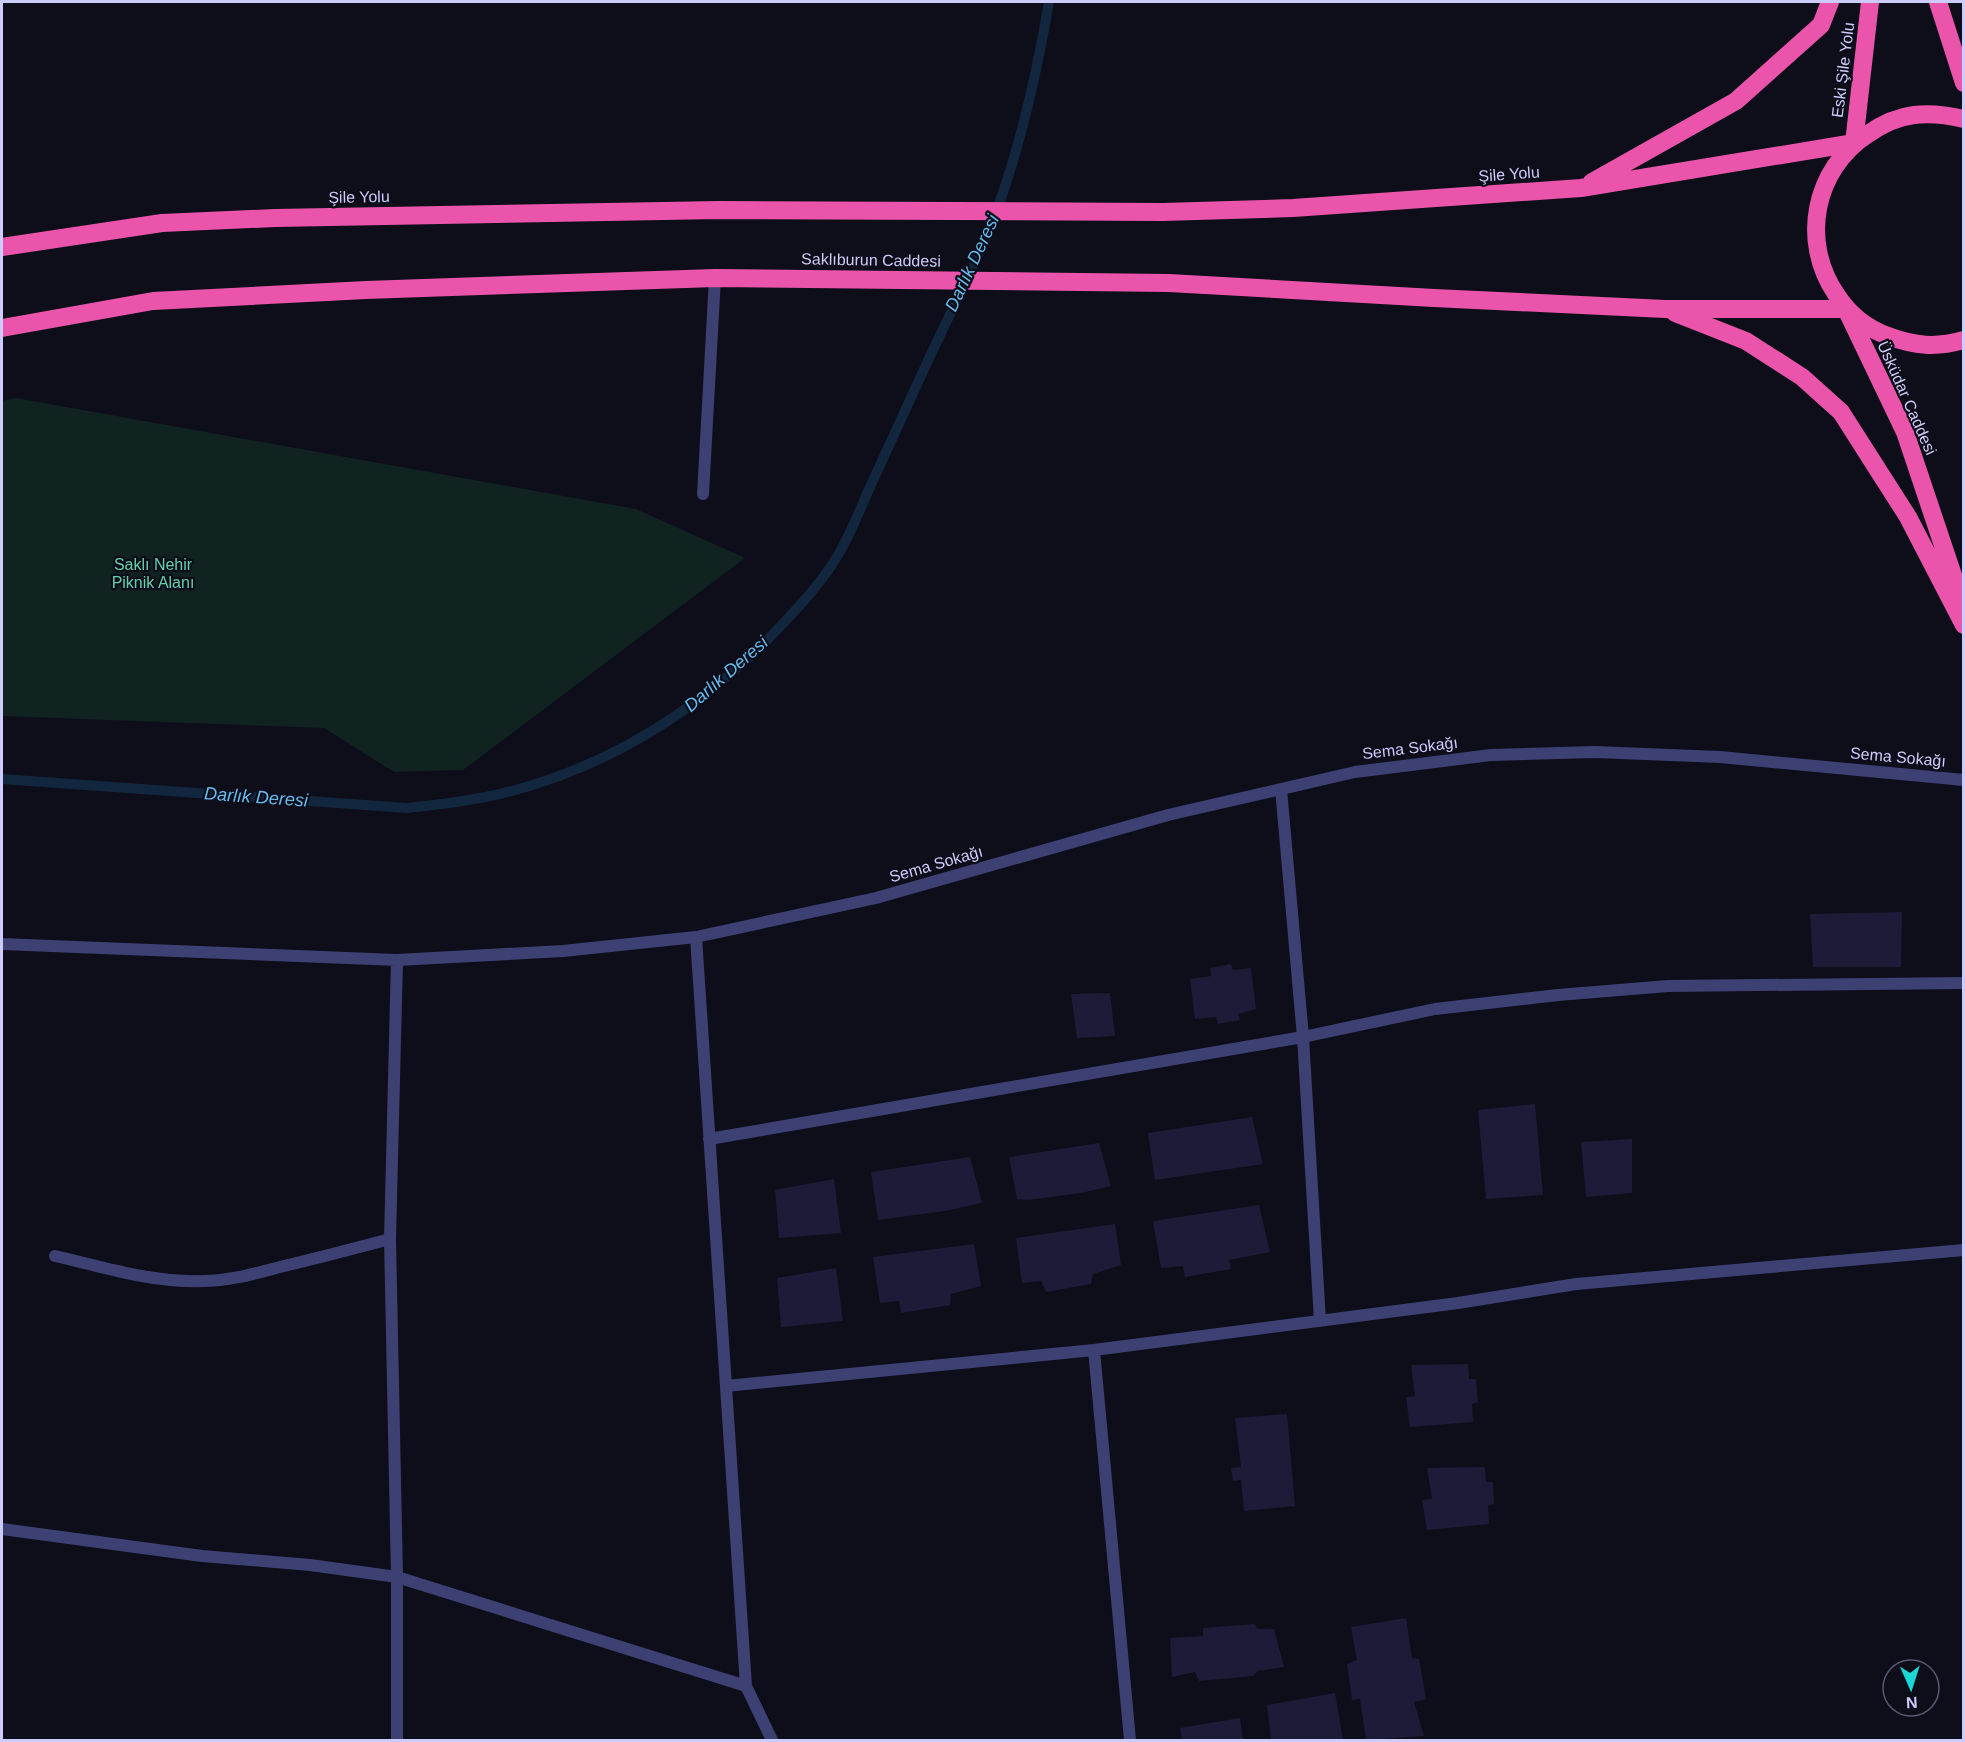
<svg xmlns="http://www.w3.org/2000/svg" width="1965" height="1742" font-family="Helvetica,sans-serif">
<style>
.green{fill:#102320}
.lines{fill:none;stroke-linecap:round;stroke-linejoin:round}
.stream{stroke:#12273d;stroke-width:10}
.building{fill:#1e1b38}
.lane{stroke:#3d4073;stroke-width:12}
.street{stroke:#3d4073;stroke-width:12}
.highway{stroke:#ea55ab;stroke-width:18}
.labels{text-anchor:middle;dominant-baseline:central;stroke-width:4.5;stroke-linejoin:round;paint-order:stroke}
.street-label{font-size:16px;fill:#cccbf9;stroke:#0e0d1a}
.park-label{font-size:16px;fill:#62cfa9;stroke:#0e0d1a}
.water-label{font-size:18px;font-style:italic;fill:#66bbec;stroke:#0e0d1a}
</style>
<rect width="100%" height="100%" fill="#0e0d1a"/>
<path class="green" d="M16 398 636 509 745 558 463 770 394 772 324 728 2 716V401Z"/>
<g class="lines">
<path class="stream" d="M2 779 407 808C442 804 478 800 512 791 613 764 699 709 772 635 797 609 825 580 842 548 853 528 861 507 870 487 889 446 907 406 926 365 950 312 978 262 998 207 1022 140 1037 72 1049 2"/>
</g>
<path class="building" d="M1902 912 1901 967H1813L1810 914Z
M1231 964 1233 970 1251 968 1256 1009 1238 1014 1240 1020 1218 1024 1216 1017 1195 1019 1190 979 1211 976 1210 968Z
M1110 993 1115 1036 1077 1038 1071 994Z
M1535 1104 1543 1195 1486 1199 1478 1110Z
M1252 1117 1263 1164 1155 1180 1148 1133Z
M1632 1139V1193L1586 1197 1581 1142Z
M1099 1143 1111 1186 1081 1193 1028 1200 1017 1199 1009 1157Z
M970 1157 982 1203 945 1211 878 1220 871 1172Z
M834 1179 841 1233 779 1238 775 1190Z
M1259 1205 1270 1252 1229 1260 1231 1269 1185 1277 1183 1266 1161 1268 1153 1221Z
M1115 1224 1121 1265 1093 1274 1091 1284 1046 1292 1041 1281 1022 1283 1016 1238Z
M974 1244 981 1286 951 1294 950 1305 901 1313 899 1301 880 1303 873 1257Z
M836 1268 843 1321 781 1327 777 1278Z
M1468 1364 1469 1379H1476L1478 1402 1472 1404 1473 1422 1410 1427 1406 1397 1415 1396 1411 1365Z
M1287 1414 1295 1506 1244 1511 1241 1480 1233 1481 1231 1468 1241 1467 1235 1418Z
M1485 1467 1486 1482H1493L1494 1504 1488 1506 1489 1524 1427 1530 1422 1500 1432 1499 1427 1468Z
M1406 1618 1412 1658 1419 1659 1426 1699 1414 1702 1424 1736 1366 1740 1360 1699 1352 1700 1347 1664 1357 1660 1351 1627Z
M1255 1624 1257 1629H1274L1284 1667 1258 1671 1253 1676 1199 1681 1195 1672 1172 1677 1170 1638 1203 1636V1628Z
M1335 1693 1343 1740H1271L1267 1705Z
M1240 1718 1243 1740H1182L1180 1728Z"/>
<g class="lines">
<path class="lane" d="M703 494 715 278
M55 1256C103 1267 153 1283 203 1281 232 1281 260 1272 288 1265 322 1257 356 1248 390 1239"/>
<path class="street" d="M1281 789 1303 1037 1320 1321
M696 937 746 1686
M2 944 397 960
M709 1139 1303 1037 1435 1009 1558 995 1668 986 1964 983
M1094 1350 1130 1740
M726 1386 1094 1350 1458 1303 1576 1284 1964 1250
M2 1529 202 1556 310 1565 397 1577 390 1239 397 960 563 951 696 937 876 898 1168 815 1355 772 1491 755 1595 752 1720 757 1964 780
M397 1740V1577L746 1686 772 1740"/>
<path class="highway" d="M1938 2 1964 83
M1964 119C1947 115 1931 113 1914 115 1897 117 1881 125 1868 134 1814 169 1800 241 1836 294 1848 313 1866 328 1888 336 1915 346 1936 348 1964 340
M1854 143 1870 2
M1592 182 1736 101 1821 25 1830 2
M2 247 162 223 275 218 719 210 1163 212 1293 208 1581 188 1854 143
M1675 313 1746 341 1802 377 1841 412 1908 517 1964 625
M1848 313 1905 432 1962 602
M2 328 153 301 366 290 715 278 1169 283 1434 298 1665 309H1846"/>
</g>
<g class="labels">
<g class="street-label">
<text transform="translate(1843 70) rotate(-83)">Eski Şile Yolu</text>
<text transform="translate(1509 174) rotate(-4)">Şile Yolu</text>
<text transform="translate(359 197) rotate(-1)">Şile Yolu</text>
<text transform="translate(871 260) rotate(1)">Saklıburun Caddesi</text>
<text transform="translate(1907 398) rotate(66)">Üsküdar Caddesi</text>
<text transform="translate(1410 748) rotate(-7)">Sema Sokağı</text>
<text transform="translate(1898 757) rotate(5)">Sema Sokağı</text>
<text transform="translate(936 864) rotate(-16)">Sema Sokağı</text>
</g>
<g class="park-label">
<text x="153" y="564">Saklı Nehir<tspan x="153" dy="18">Piknik Alanı</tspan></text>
</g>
<g class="water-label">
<text transform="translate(972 263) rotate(-65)">Darlık Deresi</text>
<text transform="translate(726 674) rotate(-41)">Darlık Deresi</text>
<text transform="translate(256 797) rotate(4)">Darlık Deresi</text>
</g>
</g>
<rect width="1965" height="1742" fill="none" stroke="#cccbf9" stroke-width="6"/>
<g transform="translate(1911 1688) rotate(177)"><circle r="28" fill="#0e0d1a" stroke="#5a5973" stroke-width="1.5"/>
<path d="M0-4.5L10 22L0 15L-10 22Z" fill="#1ad6d6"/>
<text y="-9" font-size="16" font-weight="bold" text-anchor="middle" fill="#cccbf9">N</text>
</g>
</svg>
